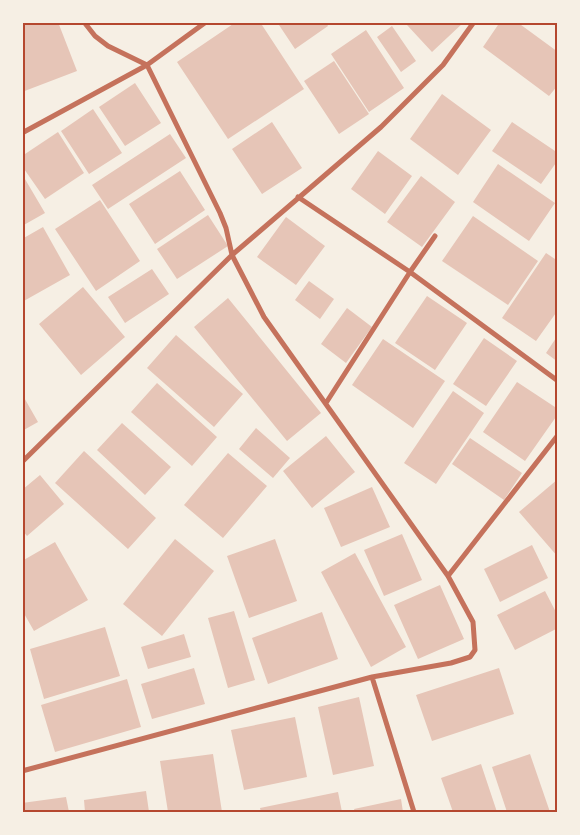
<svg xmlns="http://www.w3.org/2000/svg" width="580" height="835" font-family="Ubuntu,sans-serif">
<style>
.building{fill:#e6c5b7}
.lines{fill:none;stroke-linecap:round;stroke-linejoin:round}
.minor{stroke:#c5725c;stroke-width:5}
.neatline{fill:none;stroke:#b5482f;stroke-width:2}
</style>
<rect width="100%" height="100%" fill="#f6efe4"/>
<path class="building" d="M32 22H58L77 71 22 92V26Z
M236 22H260L304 89 228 139 177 62Z
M277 22H326L328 26 295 49Z
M410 22H464L432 52 407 25Z
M500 22H517L558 52V85L549 96 483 47Z
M392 26 416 61 401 72 377 37Z
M366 30 404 88 369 112 331 54Z
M334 61 369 114 339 134 304 81Z
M135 83 161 123 125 146 99 107Z
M442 94 491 130 458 175 410 139Z
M93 109 122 153 89 174 61 131Z
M272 122 302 168 262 194 232 149Z
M512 122 558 153V160L541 184 492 151Z
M58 132 84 173 45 199 22 166V156Z
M170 134 186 158 108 209 92 185Z
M378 151 412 176 385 214 351 189Z
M498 164 555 203 529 241 473 202Z
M180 171 205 210 155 244 129 204Z
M22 174 45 213 22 226Z
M421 176 455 202 422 247 387 222Z
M100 200 140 261 96 291 55 229Z
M208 215 228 246 177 279 157 249Z
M473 216 538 261 508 305 442 261Z
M286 217 325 246 296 285 257 257Z
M43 227 70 275 22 302V239Z
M546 253 558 261V310L536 341 502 318Z
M152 269 169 294 125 323 108 297Z
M309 281 334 299 320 319 295 300Z
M83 287 125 337 81 375 39 324Z
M427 296 467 323 435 370 395 343Z
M228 298 321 413 287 441 194 327Z
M347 308 372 327 346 363 321 344Z
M176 335 243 394 214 427 147 368Z
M558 335V362L546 353Z
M484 338 517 361 486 406 453 384Z
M383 339 445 381 413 428 352 385Z
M517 382 558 409V414L525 461 483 432Z
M157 383 217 437 192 466 131 412Z
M453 391 484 413 436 484 404 463Z
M22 394 38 422 22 431Z
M122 423 171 467 145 495 97 450Z
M256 428 290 458 273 478 239 449Z
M326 436 355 472 312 508 283 471Z
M470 438 522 473 504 500 452 464Z
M84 451 156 518 128 549 55 483Z
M228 453 267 486 223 538 184 505Z
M40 475 64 504 27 536 22 530V490Z
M558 479V557L519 512Z
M372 487 390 527 341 547 324 508Z
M402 534 422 580 384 596 364 550Z
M175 539 214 571 162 636 123 604Z
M275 539 297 601 249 618 227 556Z
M55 542 88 600 34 631 22 610V561Z
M532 545 548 578 500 602 484 569Z
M355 553 406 647 371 667 321 572Z
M440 585 464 639 418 659 394 605Z
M545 591 558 616V628L515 650 497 615Z
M234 611 255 680 228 688 208 618Z
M322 612 338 659 268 684 252 638Z
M105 627 120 676 44 699 30 649Z
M184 634 191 657 148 669 141 647Z
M194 668 205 704 152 719 141 684Z
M499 668 514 714 432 741 416 695Z
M127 679 141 727 55 752 41 705Z
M359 697 374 766 333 775 318 707Z
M295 717 307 777 244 790 231 730Z
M213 754 222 812H168L160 761Z
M530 754 550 812H507L492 767Z
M481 764 497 812H453L441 778Z
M146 791 149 812H85L84 800Z
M338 792 342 812H261L260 808Z
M66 797 69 812H22V803Z
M401 799 403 812H355L354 809Z"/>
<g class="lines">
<path class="minor" d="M554 22 558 23
M22 133 147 65 206 22
M298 197 410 272 558 381
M326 403 410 272 435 236
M22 462 232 255 381 127 443 65 474 22
M448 576 558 435
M372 677 414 812
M22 771 372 677 451 663 470 657 475 650 473 622 448 576 264 317 232 255 226 228 220 213 147 65 108 46 95 36 84 22"/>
</g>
<rect width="580" height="835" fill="none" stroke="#f6efe4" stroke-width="48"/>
<rect x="24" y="24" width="532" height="787" class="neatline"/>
</svg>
